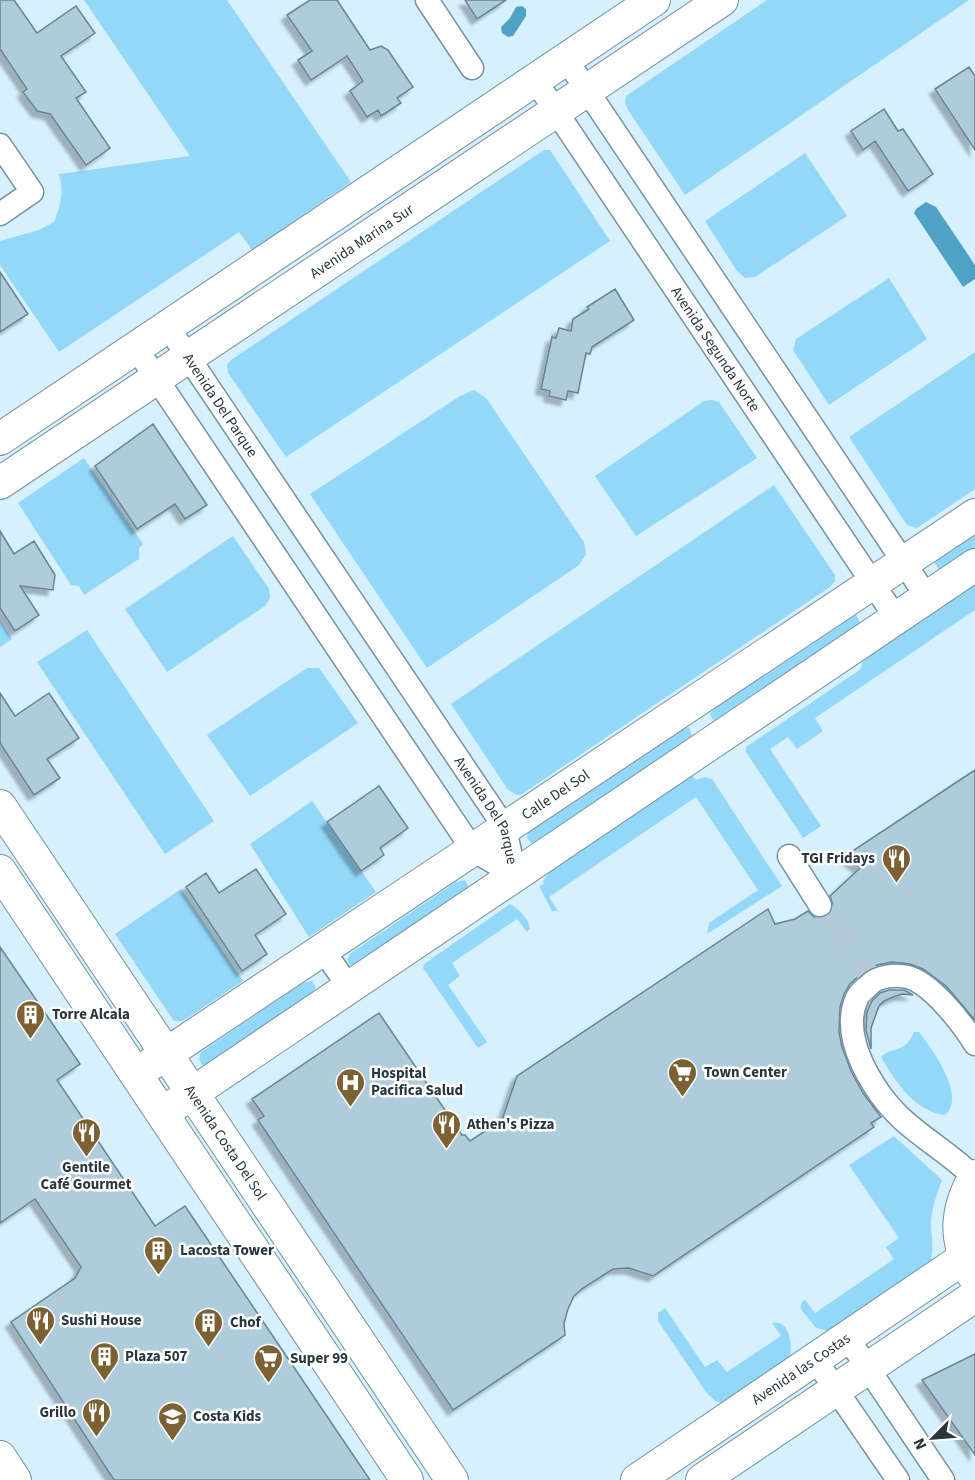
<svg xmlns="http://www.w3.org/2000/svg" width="975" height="1480" font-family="'Source Sans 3',sans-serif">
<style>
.green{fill:#93d7f9}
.water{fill:#4fa1c6}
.building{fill:#aeccdc;stroke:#688593;stroke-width:1.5;filter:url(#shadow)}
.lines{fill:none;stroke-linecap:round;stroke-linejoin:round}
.street-tunnel{stroke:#b4cbd7;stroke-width:22;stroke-dasharray:22 11;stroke-linecap:butt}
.street-casing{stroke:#7592a0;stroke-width:25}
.secondary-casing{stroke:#7592a0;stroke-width:34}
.street{stroke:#fff;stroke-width:22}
.secondary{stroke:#fff;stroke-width:32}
.labels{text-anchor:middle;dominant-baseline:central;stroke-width:5;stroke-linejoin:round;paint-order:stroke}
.street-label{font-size:15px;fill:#2a363d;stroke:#fff}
.poi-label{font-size:15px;font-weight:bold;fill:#2a363d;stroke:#fff;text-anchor:start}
</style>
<defs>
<filter id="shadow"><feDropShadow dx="-5.5" dy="5.5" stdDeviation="1.5" flood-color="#0004"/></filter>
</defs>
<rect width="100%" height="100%" fill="#d7f0fd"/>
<path class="green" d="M84 0H227L351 182 252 250 239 232 59 352 0 265V241L39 230 54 222C61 203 64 194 59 174L190 156Z
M767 0H969L685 195 628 110 625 102 626 96Z
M544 150H550L610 241 286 457 228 373 227 365 231 360Z
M805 153 847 216 755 277 745 278 737 271 705 221Z
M889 278 927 339 829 405 793 350 796 339Z
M975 352V489L917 528 907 525 849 437Z
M474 390 486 398 584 542 586 554 579 565 427 668 310 494 460 396Z
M712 400 719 402 757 458 636 536 595 476 704 401Z
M84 458 143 544 139 548V559L84 595 79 586 71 585 18 503Z
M774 485 835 575V581L830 587 522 794 517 795 508 790 451 704Z
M975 532V549L947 568 939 570 935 563 939 556Z
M233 536 269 589 270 598 265 606 167 672 125 609Z
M975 583V610L815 718 823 731 797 749 788 737 770 749 821 826 803 838 746 752V747L861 669 863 659Z
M856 614 860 623 855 631 722 719 714 721 710 714 715 707 847 618Z
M0 620 12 639 0 647Z
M87 630 214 821 165 854 37 662Z
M307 668H319L358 723 250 796 207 735Z
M689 727 692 736 687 744 537 843 532 844 527 838 528 832 679 731Z
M692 775 696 780 705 777 712 779 782 886 707 934 709 923 758 890 696 797 549 897 558 911H552L539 886 544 884 543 881 551 870Z
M312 801 376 892 309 937 250 844Z
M465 880 468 886 463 894 359 964 351 966 347 960 351 953 456 882Z
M181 889 243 981 183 1021H174L115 934Z
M510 904C519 909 528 918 530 928L527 932 517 919 452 963 460 976 448 985 487 1042 478 1048 423 968 424 964Z
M312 981 316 987 311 995 208 1064 202 1065 199 1059 201 1052 303 983Z
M914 1032H919C932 1049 967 1096 945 1115 915 1112 895 1081 881 1057 894 1045 904 1055 914 1032Z
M894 1136 942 1180C937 1194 932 1207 931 1222 931 1236 934 1246 931 1260L829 1331 816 1328 800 1308 802 1302 805 1300 815 1313 894 1259 886 1247 899 1238 849 1165Z
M665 1308 705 1367 717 1360 727 1372 781 1336 772 1323C789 1318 794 1346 789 1358L722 1403 715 1401 706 1392 658 1321V1313Z"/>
<path class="water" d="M522 6 526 9V16L513 36 508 37 502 33 501 27 510 18 516 7Z
M926 202 936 207 975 265V279L963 287 914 213 916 209Z"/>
<path class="building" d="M0 0H14L37 33 76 6 95 33 61 56 86 92 76 98 110 148 86 165 50 114 37 111 23 92 27 89 0 49Z
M310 0H337L370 50 381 46 388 50 413 87 397 98 401 103 381 116 378 110 367 117 350 91 363 81 347 56 311 80 298 60 312 51 287 15Z
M465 0H506L477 19Z
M969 67 975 76V150L935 89Z
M884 109 898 131 903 129 933 174 908 191 875 141 863 150 851 131Z
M0 272 28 314 0 332Z
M615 289 634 320 592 347 590 354 586 353 578 393 568 391 566 400 549 396 550 391 541 389 552 337 556 338 559 328 571 331 573 319 589 309 587 307Z
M153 424 207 505 185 519 175 504 137 529 95 466Z
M0 531 14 554 34 541 55 575 53 590 20 586 39 615 15 631 0 608Z
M0 693 15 716 49 693 79 738 47 759 60 778 34 795 0 743Z
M975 770V1020L946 986 923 969 910 964 892 962 877 965 864 971 850 984 844 994 840 1007 839 1032 842 1047 851 1071 863 1093 881 1117 871 1123 874 1127 653 1276 629 1268 613 1269 583 1288 574 1296 568 1309 564 1323 565 1335 453 1410 258 1120 264 1116 252 1099 379 1013 462 1135H465L470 1141 502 1120 517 1076 768 909 775 924 795 919 808 911 814 917 821 918 828 916 832 911 833 905 830 896 860 868 845 856Z
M379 786 408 828 380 848 384 855 361 871 327 822Z
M256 869 286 914 255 935 267 954 242 971 186 887 206 873 219 893Z
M0 947 80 1064 57 1080 155 1226 185 1206 370 1480H114L11 1322 75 1278 81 1267 35 1199 0 1223Z
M889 990H904L913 995 902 994 893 997 884 1001 879 1006 871 1028V1049L866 1030 867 1012 872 1001 880 993Z
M975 1354V1455L922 1380Z"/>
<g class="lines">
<path class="street-tunnel" d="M820 905 873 981"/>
<defs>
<g id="street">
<path d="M427 0 472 68"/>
<path d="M566 59 927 597"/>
<path id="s1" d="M535 80 896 618"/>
<path d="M0 145 32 192 0 214"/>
<path id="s2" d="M168 327 505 828 515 875"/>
<path d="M136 348 473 850 515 875"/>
<path d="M789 856 820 905"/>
<path d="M323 950 349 987"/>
<path d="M974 1177C939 1143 901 1129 874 1085 858 1060 844 1026 857 998 859 993 865 989 869 985 878 976 895 974 908 977 932 984 962 1023 975 1044"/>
<path d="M847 1337 943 1480"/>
<path d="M815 1359 898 1480"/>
</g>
<g id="secondary">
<path d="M0 439 654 0"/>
<path id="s3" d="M0 483 722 0"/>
<path id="s4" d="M0 806 452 1480"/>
<path d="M0 871 407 1480"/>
<path id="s5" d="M136 1074 975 515"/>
<path d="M163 1113 975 565"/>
<path d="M973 1275C954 1240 955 1211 975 1176"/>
<path d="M0 1457 15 1480"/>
<path id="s6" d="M637 1480 964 1258"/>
<path d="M702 1480 975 1296"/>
</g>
</defs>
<use href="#street" class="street-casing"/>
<use href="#secondary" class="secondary-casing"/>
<use href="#street" class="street"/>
<use href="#secondary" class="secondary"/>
</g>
<defs>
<symbol id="restaurant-pin" viewBox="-11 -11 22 30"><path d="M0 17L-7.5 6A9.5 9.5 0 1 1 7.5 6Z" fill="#7c6133" stroke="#fff"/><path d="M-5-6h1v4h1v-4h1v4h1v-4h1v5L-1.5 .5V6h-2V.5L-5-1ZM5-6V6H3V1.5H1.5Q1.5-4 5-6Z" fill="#fff"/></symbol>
<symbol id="building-pin" viewBox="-11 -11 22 30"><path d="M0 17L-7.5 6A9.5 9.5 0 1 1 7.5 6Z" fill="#7c6133" stroke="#fff"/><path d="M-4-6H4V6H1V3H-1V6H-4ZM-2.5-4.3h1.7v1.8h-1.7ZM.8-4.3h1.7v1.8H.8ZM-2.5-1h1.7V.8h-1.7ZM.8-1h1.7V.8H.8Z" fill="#fff"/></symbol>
<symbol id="supermarket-pin" viewBox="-11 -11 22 30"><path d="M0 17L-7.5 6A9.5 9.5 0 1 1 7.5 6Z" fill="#7c6133" stroke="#fff"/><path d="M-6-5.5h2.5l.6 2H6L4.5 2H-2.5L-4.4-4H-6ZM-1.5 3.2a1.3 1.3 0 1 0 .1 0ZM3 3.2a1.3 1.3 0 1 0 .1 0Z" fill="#fff"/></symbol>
<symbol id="hospital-pin" viewBox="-11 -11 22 30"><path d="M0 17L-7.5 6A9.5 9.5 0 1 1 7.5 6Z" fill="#7c6133" stroke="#fff"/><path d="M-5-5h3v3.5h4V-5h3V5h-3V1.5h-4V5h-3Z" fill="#fff"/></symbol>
<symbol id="school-pin" viewBox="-11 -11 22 30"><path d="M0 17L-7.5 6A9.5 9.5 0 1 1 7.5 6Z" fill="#7c6133" stroke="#fff"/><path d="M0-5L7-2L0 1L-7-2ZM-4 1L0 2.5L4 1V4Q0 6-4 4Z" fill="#fff"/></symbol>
</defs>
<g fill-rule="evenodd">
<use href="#restaurant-pin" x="880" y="842" width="33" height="45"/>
<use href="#building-pin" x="14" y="998" width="33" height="45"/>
<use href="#supermarket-pin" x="666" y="1056" width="33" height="45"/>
<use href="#hospital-pin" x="334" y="1066" width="33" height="45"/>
<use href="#restaurant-pin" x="430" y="1108" width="33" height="45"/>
<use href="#restaurant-pin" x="70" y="1116" width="33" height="45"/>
<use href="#building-pin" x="142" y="1234" width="33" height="45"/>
<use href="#restaurant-pin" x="24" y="1304" width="33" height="45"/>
<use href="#building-pin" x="192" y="1306" width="33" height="45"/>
<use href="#building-pin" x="88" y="1340" width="33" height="45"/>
<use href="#supermarket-pin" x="252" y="1342" width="33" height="45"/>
<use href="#restaurant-pin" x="80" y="1396" width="33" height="45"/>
<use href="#school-pin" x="156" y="1400" width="33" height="45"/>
</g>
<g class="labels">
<g class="street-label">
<text stroke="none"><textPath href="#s3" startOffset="435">Avenida Marina Sur</textPath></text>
<text stroke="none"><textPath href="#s1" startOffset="324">Avenida Segunda Norte</textPath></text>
<text stroke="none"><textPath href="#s2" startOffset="94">Avenida Del Parque</textPath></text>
<text stroke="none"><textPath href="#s5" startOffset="504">Calle Del Sol</textPath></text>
<text stroke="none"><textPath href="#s2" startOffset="580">Avenida Del Parque</textPath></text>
<text stroke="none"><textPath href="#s4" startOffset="405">Avenida Costa Del Sol</textPath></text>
<text stroke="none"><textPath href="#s6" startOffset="198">Avenida las Costas</textPath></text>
</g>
<g class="poi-label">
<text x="875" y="858" text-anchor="end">TGI Fridays</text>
<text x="52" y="1014">Torre Alcala</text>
<text x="704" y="1072">Town Center</text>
<text x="371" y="1073">Hospital<tspan x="371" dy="17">Pacifica Salud</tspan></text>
<text x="467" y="1124">Athen's Pizza</text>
<text x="86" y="1167" text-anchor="middle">Gentile<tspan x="86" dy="17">Café Gourmet</tspan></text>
<text x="180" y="1250">Lacosta Tower</text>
<text x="61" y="1320">Sushi House</text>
<text x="230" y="1322">Chof</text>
<text x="125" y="1356">Plaza 507</text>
<text x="290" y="1358">Super 99</text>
<text x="76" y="1412" text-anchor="end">Grillo</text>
<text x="193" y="1416">Costa Kids</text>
</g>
</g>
<g transform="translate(933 1438) rotate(245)" stroke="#ffffff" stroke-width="4.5" paint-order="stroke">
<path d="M0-4.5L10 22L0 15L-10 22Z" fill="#2a363d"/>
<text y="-9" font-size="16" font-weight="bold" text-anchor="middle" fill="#2a363d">N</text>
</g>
</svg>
